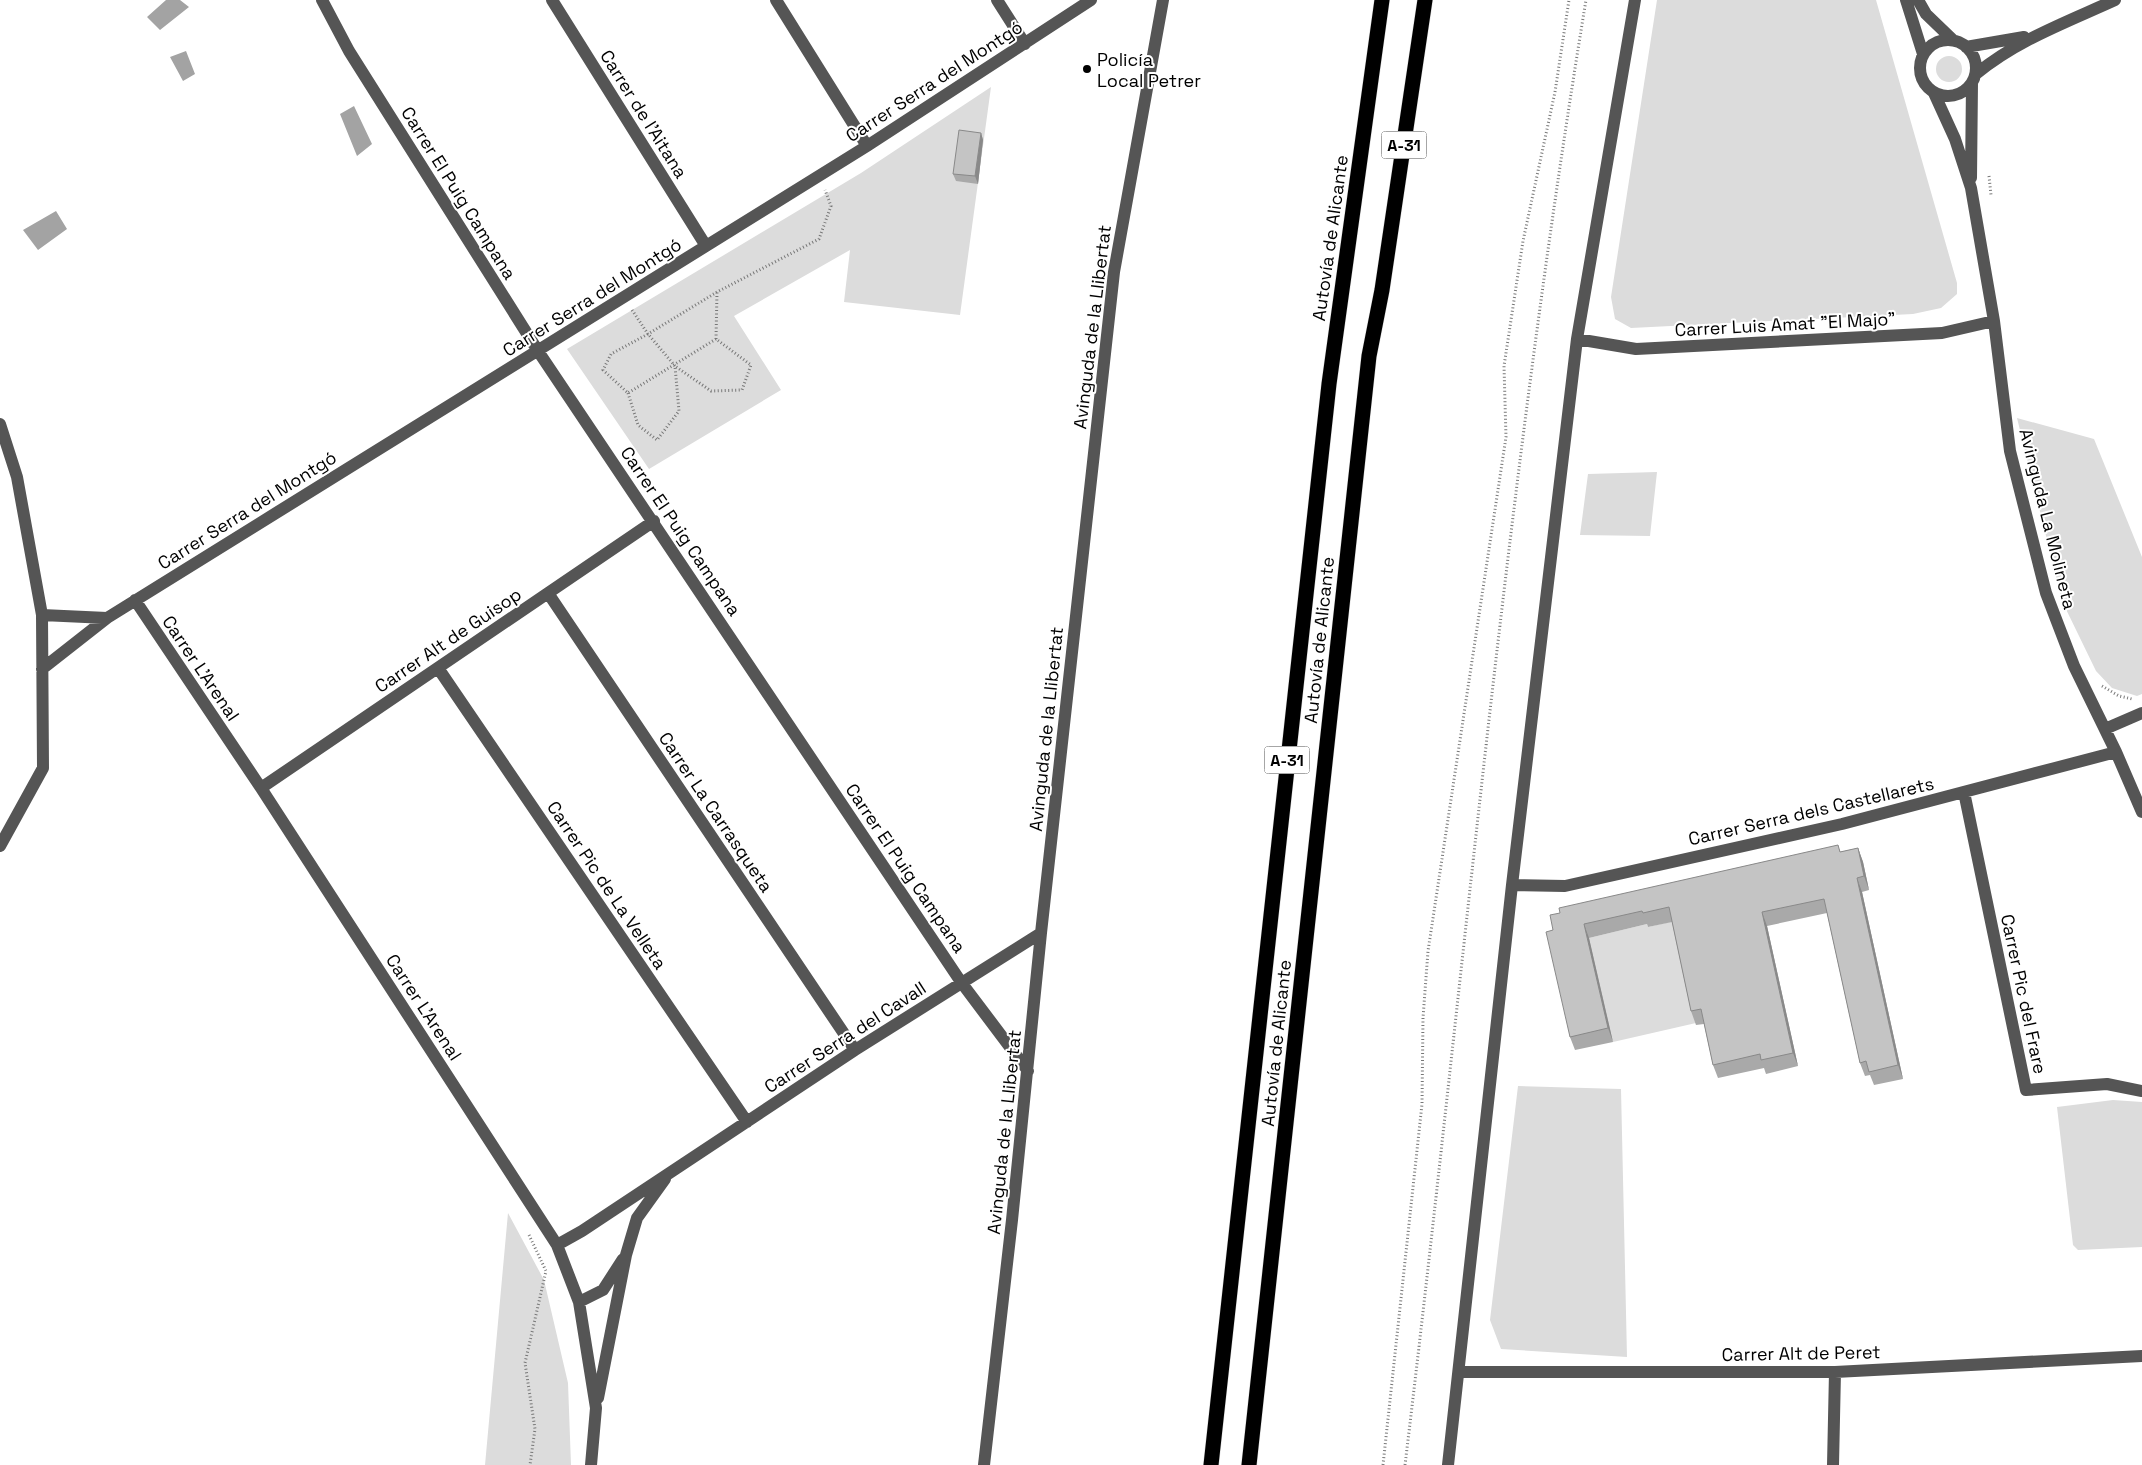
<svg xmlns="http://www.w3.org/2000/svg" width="2142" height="1465" font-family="'Space Grotesk',sans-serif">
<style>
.green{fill:#dcdcdc}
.water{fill:#a3a3a3}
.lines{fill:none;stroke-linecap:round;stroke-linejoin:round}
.highway-casing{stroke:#dbdbdb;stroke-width:16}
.path{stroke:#777;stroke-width:3;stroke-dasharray:1 2.5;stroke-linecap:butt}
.minor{stroke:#555;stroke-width:12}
.highway{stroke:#000;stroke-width:15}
.wall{fill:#a9a9a9}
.shaded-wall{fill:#898989}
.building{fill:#c4c4c4;stroke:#898989}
.poi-dot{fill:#000;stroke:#fff;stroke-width:2}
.labels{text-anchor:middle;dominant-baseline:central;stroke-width:4;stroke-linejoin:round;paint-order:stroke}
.shield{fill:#fff;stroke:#4c4c4c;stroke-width:1}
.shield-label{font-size:16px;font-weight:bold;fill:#000}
.poi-label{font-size:18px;fill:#000;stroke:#fff;text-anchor:start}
.street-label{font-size:18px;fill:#000;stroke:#fff}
</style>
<rect width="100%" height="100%" fill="#fff"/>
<path class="green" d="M1657 0H1876L1957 283V294L1941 308 1913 314 1631 328 1615 319 1611 297Z
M1936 69a13 13 0 1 1 26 0a13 13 0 1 1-26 0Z
M991 87 960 315 844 302 850 250 734 316 781 390 649 469 567 349 861 173Z
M2017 418 2094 439 2142 557V694L2137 696 2112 688 2096 671 2062 601Z
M1657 472 1650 536 1580 535 1588 474Z
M1674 921 1696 1023 1613 1042 1589 938 1647 924 1648 927Z
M1518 1086 1621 1089 1627 1357 1501 1349 1490 1320Z
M2113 1100 2142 1102V1247L2078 1250 2073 1245 2057 1107Z
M508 1213 544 1280 568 1383 571 1465H485Z"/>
<path class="water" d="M166 0H180L189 7 160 30 147 17Z
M186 51 195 74 183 81 170 57Z
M354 106 372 144 357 156 340 114Z
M56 211 67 229 38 250 23 230Z"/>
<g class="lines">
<defs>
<path id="highway" d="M1211 1465 1329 384 1382 0
M1249 1465 1369 356 1382 290 1425 0"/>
</defs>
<use href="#highway" class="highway-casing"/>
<path class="path" d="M1989 176 1991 195
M632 310 648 334 717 292 819 239 831 206 825 190
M716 339 717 292
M675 366 648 334 611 354 603 370 628 393 716 339 751 365 742 390 711 391 675 366
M628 393 638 425 657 440 679 411 675 366
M2102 686 2119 696 2132 699
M529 1235 546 1271 525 1363 535 1429 530 1465
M1383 1465 1422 1104 1423 1018 1428 951 1506 437 1504 366 1523 241 1555 92 1569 0
M1405 1465C1464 977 1506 486 1586 0"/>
<path class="minor" d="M322 0 349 51 538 351 961 982 1028 1071
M552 0 706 246
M776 0 867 146
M997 0 1025 44
M1906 0 1923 54
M1918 0 1926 14 1953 40
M1920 68a28 28 0 1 1 56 0a28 28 0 1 1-56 0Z
M1966 47 2024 37
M1976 74C2017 40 2067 22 2115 0
M1934 93 1955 139 1971 188 1994 321 2010 451 2046 593 2074 666 2116 752 2142 812
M1971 178 1972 83
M1577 339 1636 349 1942 333 1994 321
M0 424 17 477 42 615 43 768 0 846
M548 593 855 1050
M135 600 261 788 557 1245 579 1302 596 1408 591 1465
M42 615 107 618
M438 668 747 1122
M42 669 107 618 867 146 1091 0
M2105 729 2142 713
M261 788 654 521
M1964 792 2026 1090 2107 1084 2142 1091
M1512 885 1565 886 1842 824 2116 752
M557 1245 582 1231 855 1050 1041 933
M579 1302 603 1290 623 1259
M1460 1372H1835L2142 1356
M598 1398 626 1255 637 1218 665 1179
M984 1465 1012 1220 1041 933 1114 272 1163 0
M1448 1465 1512 885 1577 339 1635 0
M1833 1465 1835 1372"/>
<use href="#highway" class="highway"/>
</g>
<path class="wall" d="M981 133 983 140 978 184 956 181 953 174Z
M1838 845 1840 852 1858 848 1863 862 1869 890 1862 892 1903 1079 1874 1085 1870 1075 1865 1076 1860 1063 1827 913 1767 926 1798 1066 1766 1074 1764 1068 1718 1078 1713 1065 1704 1024 1696 1025 1691 1011 1672 922 1648 927 1647 924 1589 938 1613 1042 1575 1050 1570 1037 1553 930Z"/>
<path class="shaded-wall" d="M981 133 983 140 978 184 975 176Z
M1858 848 1863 862 1869 890 1864 876Z
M1857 878 1862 892 1903 1079 1898 1065Z
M1762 912 1767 926 1798 1066 1793 1053Z
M1584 924 1589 938 1613 1042 1608 1028Z"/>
<path class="building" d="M959 130 981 133 975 176 953 174Z
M1838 845 1840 852 1858 848 1864 876 1857 878 1898 1065 1869 1072 1866 1061 1860 1063 1824 899 1762 912 1793 1053 1761 1060 1760 1054 1713 1065 1701 1009 1691 1011 1669 907 1643 913 1642 911 1584 924 1608 1028 1570 1037 1546 932 1553 930 1550 915 1560 913 1559 908Z"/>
<circle class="poi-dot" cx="1087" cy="69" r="5"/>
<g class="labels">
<g class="shield">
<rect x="1381.5" y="131.5" width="45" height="27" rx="4"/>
<rect x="1264.5" y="746.5" width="45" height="27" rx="4"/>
</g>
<g class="shield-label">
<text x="1404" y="145">A-31</text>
<text x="1287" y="760">A-31</text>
</g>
<g class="poi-label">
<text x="1097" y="59">Policía<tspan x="1097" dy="21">Local Petrer</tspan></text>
</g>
<g class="street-label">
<text transform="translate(934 81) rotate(-33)">Carrer Serra del Montgó</text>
<text transform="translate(644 114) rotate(58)">Carrer de l'Aitana</text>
<text transform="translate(459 193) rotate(58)">Carrer El Puig Campana</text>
<text transform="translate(1330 238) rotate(-82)">Autovía de Alicante</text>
<text transform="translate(592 297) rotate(-32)">Carrer Serra del Montgó</text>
<text transform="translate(1785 324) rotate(-3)">Carrer Luis Amat "El Majo"</text>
<text transform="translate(1092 327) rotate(-83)">Avinguda de la Llibertat</text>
<text transform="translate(247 510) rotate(-32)">Carrer Serra del Montgó</text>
<text transform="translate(2048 519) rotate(76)">Avinguda La Molineta</text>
<text transform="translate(681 531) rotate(56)">Carrer El Puig Campana</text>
<text transform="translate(448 640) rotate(-34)">Carrer Alt de Guisop</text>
<text transform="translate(1319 640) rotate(-84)">Autovía de Alicante</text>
<text transform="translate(201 668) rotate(56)">Carrer L'Arenal</text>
<text transform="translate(1046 729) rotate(-84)">Avinguda de la Llibertat</text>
<text transform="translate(1811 811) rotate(-13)">Carrer Serra dels Castellarets</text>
<text transform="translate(716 812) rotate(56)">Carrer La Carrasqueta</text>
<text transform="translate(906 868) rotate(56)">Carrer El Puig Campana</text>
<text transform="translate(607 885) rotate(56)">Carrer Pic de La Velleta</text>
<text transform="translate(2024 994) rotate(78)">Carrer Pic del Frare</text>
<text transform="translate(424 1007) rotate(57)">Carrer L'Arenal</text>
<text transform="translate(845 1037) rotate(-33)">Carrer Serra del Cavall</text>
<text transform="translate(1276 1043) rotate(-84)">Autovía de Alicante</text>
<text transform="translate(1004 1132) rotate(-84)">Avinguda de la Llibertat</text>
<text transform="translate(1801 1353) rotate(-1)">Carrer Alt de Peret</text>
</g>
</g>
</svg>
